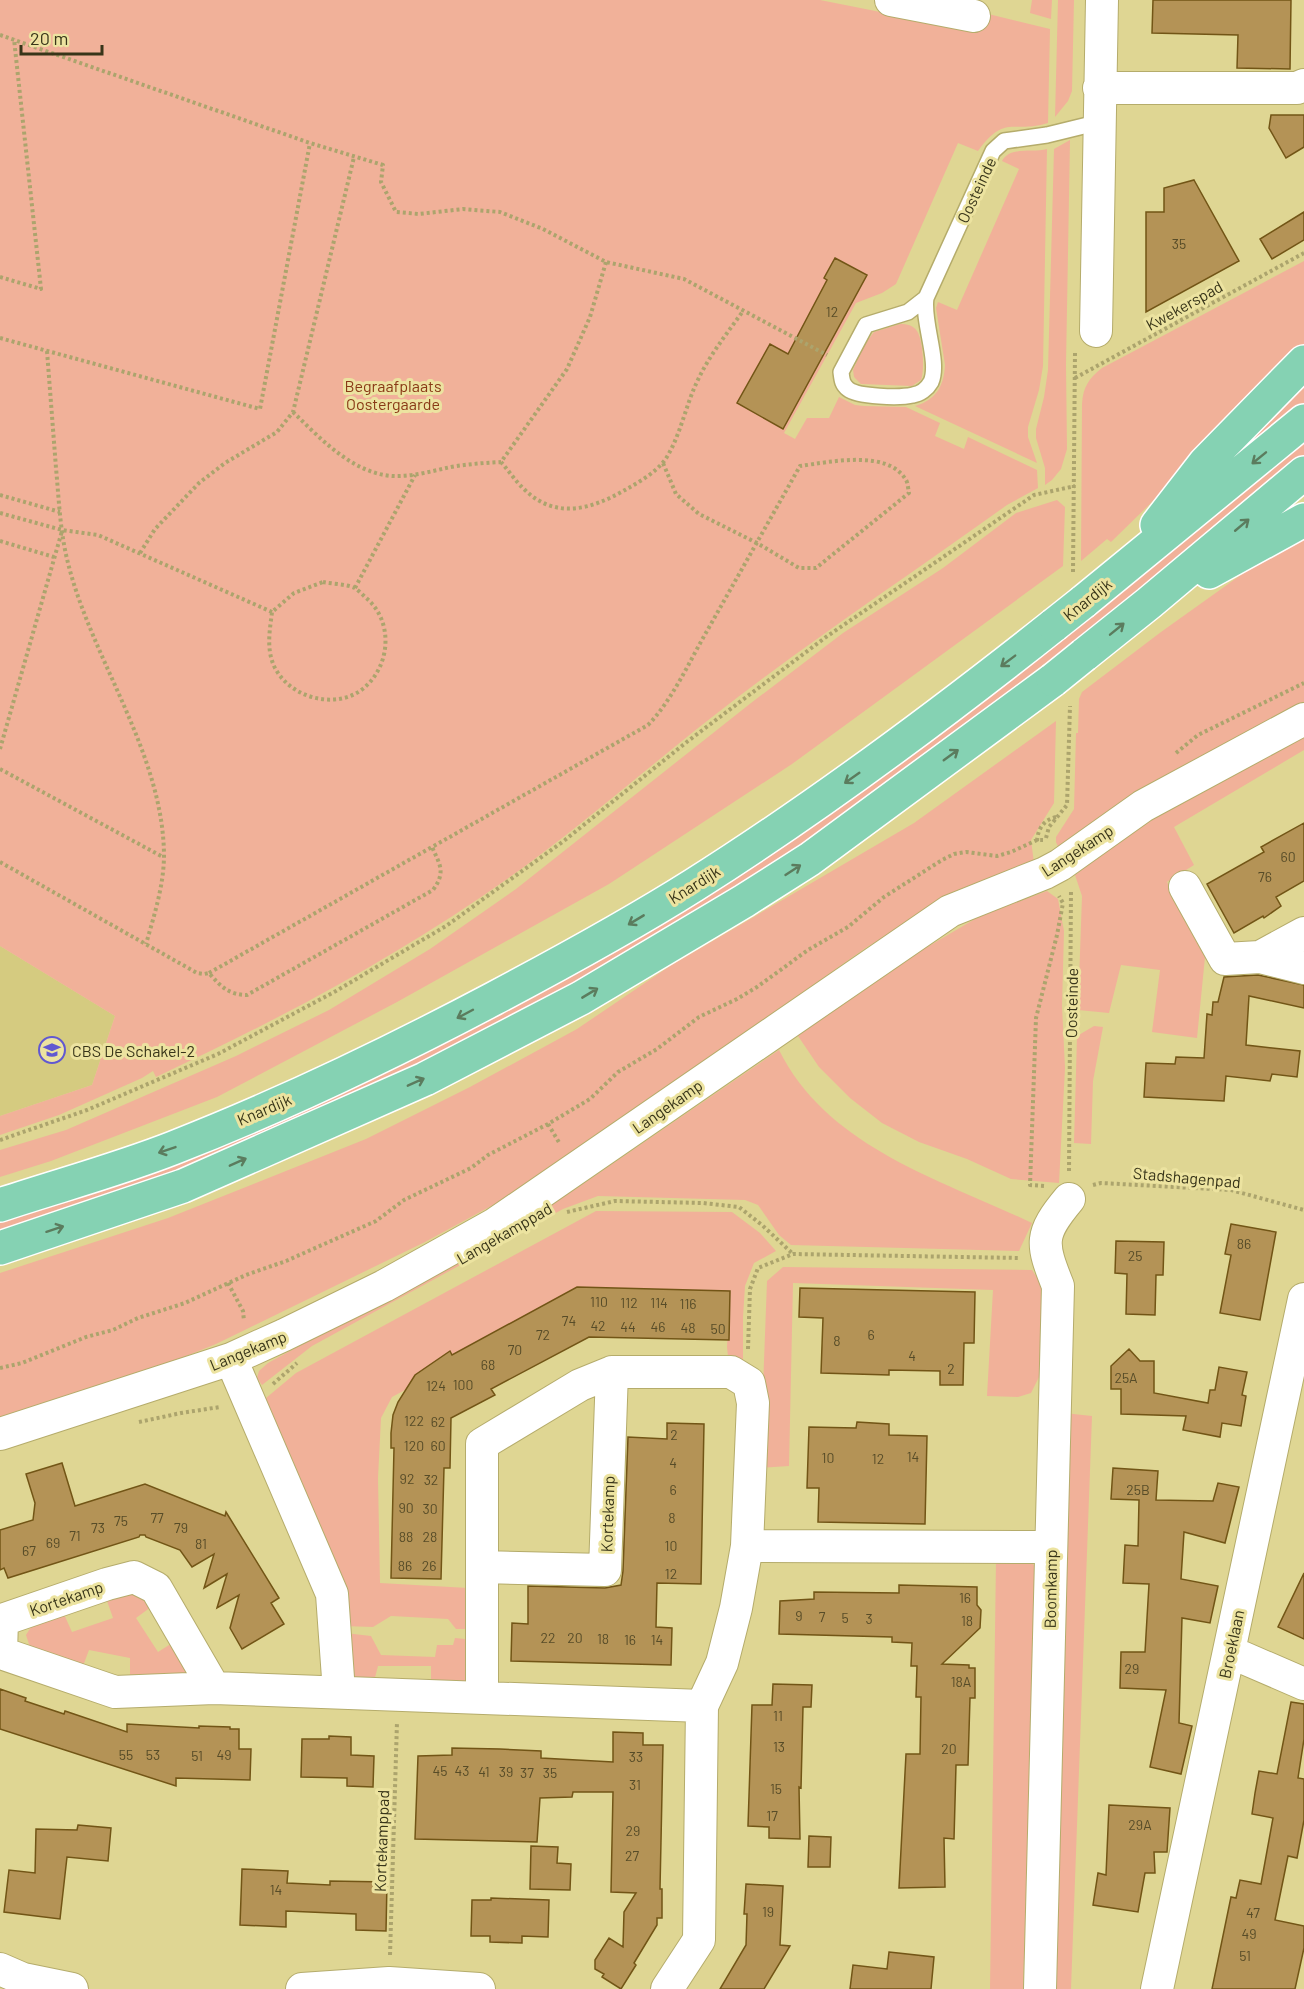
<svg xmlns="http://www.w3.org/2000/svg" width="1304" height="1989" font-family="Barlow,sans-serif">
<style>
.built{fill:#d5cb80}
.green{fill:#f1b199}
.building{fill:#b49356;stroke:#725516;stroke-width:1.5}
.lines{fill:none;stroke-linecap:round;stroke-linejoin:round}
.lane-casing{stroke:#b5ac6b;stroke-width:18}
.street-casing{stroke:#b5ac6b;stroke-width:34}
.primary-casing{stroke:#fff;stroke-width:36}
.path{stroke:#aca46d;stroke-width:4;stroke-dasharray:3 3;stroke-linecap:butt}
.lane{stroke:#fff;stroke-width:15}
.street{stroke:#fff;stroke-width:32}
.primary{stroke:#85d2b3;stroke-width:33}
.primary-bridge-casing{stroke:#fff;stroke-width:36;stroke-linecap:butt}
.primary-bridge{stroke:#85d2b3;stroke-width:33}
.oneway{stroke:#5b7c5e}
.labels{text-anchor:middle;dominant-baseline:central;stroke-width:6;stroke-linejoin:round;paint-order:stroke}
.number-label{font-size:14px;fill:#574c28}
.street-label{font-size:16px;fill:#383519;stroke:#ece3a0}
.park-label{font-size:16px;fill:#893916;stroke:#ece3a0}
.poi-label{font-size:16px;fill:#383519;stroke:#ece3a0;text-anchor:start}
</style>
<rect width="100%" height="100%" fill="#dfd693"/>
<path class="built" d="M0 946 115 1016 92 1085 0 1116Z"/>
<path class="green" d="M0 0H820L971 30 976 11 1050 29 1048 123C1014 134 1005 113 978 151L958 143 896 284 882 293 856 303 784 433 795 439 807 418H829L839 397 855 405 864 406 906 407 940 423 935 436 964 449 968 437 1037 470 1038 488 1007 505C918 569 826 630 738 697 668 750 602 809 532 861 415 947 287 1016 156 1077L153 1071 142 1078 59 1115 0 1135V1116L92 1085 115 1016 0 946Z
M1032 0H1052L1051 19 1030 13Z
M1058 0H1074L1072 91 1068 101 1055 117Z
M1070 140 1066 365 1067 449 1061 469 1052 480 1045 485V468L1036 438V429L1044 397 1048 370 1054 149Z
M1047 149 1043 366 1039 390 1028 427V437L1037 463 915 406C936 400 944 386 945 365L936 308 938 302 957 310 1019 169 1002 161C1010 146 1033 153 1047 149Z
M1304 261V350L1241 415 1111 542 1107 539 1081 561 1082 404C1083 387 1089 378 1102 368Z
M900 324C907 324 913 325 917 331 923 340 925 370 921 380L912 386 861 384 854 377 853 370 864 345 874 332Z
M1304 379V406L1220 477 1212 467Z
M1304 436V455L1130 599 801 848 572 991 415 1069 176 1177 0 1235V1217L571 972Z
M1057 500 1065 507 1063 566 792 764 609 884 397 1002 217 1097 51 1161 0 1177V1150L66 1130 236 1056 329 1010 430 949 516 889 751 703 843 633 943 568 1016 513Z
M1304 530V706L1059 849 1056 842V837L1074 809 1076 733H1078L1079 699 1082 692 1161 632Z
M1056 721 1054 803 1031 840 1034 863 974 886 867 947 530 1185 425 1242 216 1344 87 1396 0 1426V1273L168 1218 366 1139 470 1087 577 1029 670 966 914 823Z
M1304 733V750L1174 827 1194 865 1167 882 1205 957 1197 1038 1152 1032 1160 970 1121 965 1109 1013 1078 1010 1082 896 1075 875 1150 818Z
M1047 891 1058 899 1064 931 1062 1006 1065 1068 1059 1183 1011 1179 967 1159 919 1142 882 1123 850 1098 819 1067 798 1036 883 973 980 916Z
M1094 1026 1103 1027 1093 1081 1091 1144 1074 1143 1077 1036Z
M779 1050C828 1148 940 1179 1032 1223L1019 1251 791 1245 779 1235 758 1205 745 1200 598 1196 563 1209 312 1346 262 1385 257 1378 259 1371 268 1363 453 1262 577 1188Z
M596 1211 732 1212 760 1233 776 1251 754 1263 745 1286 743 1317V1366H729L727 1347 730 1292 575 1298 392 1397 381 1418 378 1478 380 1583 468 1588 467 1629H456L448 1619 391 1616 373 1627 343 1626 260 1403 296 1373Z
M783 1267 1032 1270 1042 1285 1040 1375 1031 1393 1018 1397 987 1396 993 1290 793 1283 789 1466 760 1468 767 1281Z
M1064 1413 1092 1416 1071 1989H1050Z
M996 1560 1029 1561 1036 1567 1023 1989H990Z
M129 1592 141 1594 151 1607 136 1618 158 1652 177 1640 190 1666 185 1678H130V1658L89 1650 83 1666 30 1647 26 1635 31 1627 63 1612 72 1632 113 1618 106 1598Z
M345 1633 371 1636 381 1655 435 1657 437 1645H453L455 1638 465 1639V1669L470 1672 466 1686 431 1696V1666H378L372 1689 343 1673Z"/>
<path class="building" d="M1153 0H1291L1290 69 1237 68 1238 35 1152 33Z
M1271 115H1304V147L1286 158 1269 128Z
M1194 180 1239 261 1146 312V212H1164V188Z
M1304 212V240L1272 259 1260 239Z
M835 258 867 275 783 429 737 403 770 344 788 354 827 280 824 278Z
M1304 823V881L1276 897 1281 906 1264 918 1263 916 1234 933 1207 884 1264 852 1261 847Z
M1258 975 1304 985V1008L1249 996 1246 1045 1300 1051 1297 1077 1272 1074 1270 1081 1226 1076 1224 1101 1144 1097 1146 1063 1175 1064 1176 1057 1204 1058 1207 1014 1212 1015 1213 1002H1218L1224 977Z
M1231 1224 1276 1232 1260 1320 1220 1313 1231 1255 1225 1254Z
M1116 1241 1164 1242 1163 1275H1156L1155 1315 1126 1314 1127 1274 1115 1273Z
M577 1287 730 1291 729 1340 589 1337 491 1389 495 1395 451 1418 450 1468H444L441 1579 391 1578 394 1448H391V1433L393 1415 398 1402 415 1375 450 1351 452 1355Z
M800 1288 975 1292 974 1343H964L963 1385H940V1371L889 1370V1375L821 1373 823 1318 799 1317Z
M1129 1349 1140 1361H1154V1393L1208 1403 1210 1390H1215L1219 1367 1247 1372 1242 1395 1246 1396 1241 1426 1222 1423 1220 1437 1183 1430 1186 1416 1121 1414V1389H1111V1366Z
M857 1422 889 1424V1435L927 1436 925 1524 818 1522 819 1488H807L809 1427 856 1428Z
M667 1423 704 1424 701 1584 657 1583 656 1627 672 1628 671 1665 511 1661 512 1623 528 1624V1586L605 1588 621 1585 623 1571 628 1437 667 1439Z
M62 1463 75 1506 145 1484 225 1516 226 1512 279 1598 271 1603 284 1624 242 1649 230 1628 239 1595 217 1608 227 1574 204 1588 214 1554 192 1567 180 1550 146 1537 145 1535H140L139 1537 8 1578 4 1568 0 1570V1530L33 1520 35 1503 26 1474Z
M1113 1468 1158 1471 1156 1500 1213 1501 1218 1483 1239 1487 1225 1543 1184 1532 1181 1579 1218 1586 1210 1623 1182 1618 1179 1723 1192 1726 1181 1774 1150 1767 1166 1690 1120 1688 1121 1652H1145L1149 1584 1123 1583 1125 1545 1138 1546 1139 1500 1111 1499Z
M1304 1573V1639L1278 1627Z
M899 1585 977 1587V1605L981 1610 980 1628 942 1664 969 1665V1668H975V1698H970L968 1765H956L954 1839 944 1838 945 1887 899 1888 906 1754H920L921 1697H916L917 1666H911L912 1643 892 1642V1637L779 1634 780 1601 814 1599V1592L899 1593Z
M773 1684 812 1685 811 1707H803L801 1788 799 1787 800 1839 769 1838V1827L748 1826 752 1705H772Z
M0 1689 26 1698 25 1701 64 1714 65 1711 127 1732V1724L199 1728V1726L230 1727V1729H239V1749H251L250 1780 176 1778V1786L0 1729Z
M1291 1702 1304 1704V1739L1298 1778 1304 1779V1820L1297 1858 1288 1856 1275 1920 1304 1926V1948L1295 1989H1212L1231 1897 1236 1898 1240 1880 1261 1884 1273 1818 1252 1814 1255 1793 1259 1771 1277 1774Z
M613 1732 643 1733V1745H663L660 1889H662V1918H657V1925L634 1963 636 1965 621 1989 602 1977 604 1974 595 1969V1960L609 1938 623 1947 624 1912 636 1893 611 1892 613 1792H573L572 1797 540 1798 537 1842 415 1839 418 1756 452 1755V1748L500 1749 541 1751V1758L613 1762Z
M329 1736 351 1737V1755L374 1756 373 1787 347 1786V1778L301 1777 302 1739H329Z
M1109 1805 1170 1808 1167 1852H1154L1155 1873H1145L1138 1912 1093 1905 1098 1873 1106 1875Z
M78 1825 111 1828 108 1861 67 1857 60 1919 4 1912 9 1870 35 1873 36 1829 77 1830Z
M809 1836 831 1837 830 1867H808Z
M531 1846 558 1847 557 1863 571 1864 570 1890 530 1889Z
M242 1869 288 1871 287 1883 330 1885V1881L387 1882 386 1931 356 1930V1914L286 1911V1927L240 1925Z
M746 1884 783 1886 780 1945 790 1946 764 1989H720L746 1945 747 1914H744Z
M491 1898 549 1900 548 1937 522 1936V1943L490 1942V1936H471L472 1900H491Z
M889 1952 934 1957 931 1989H850L853 1965 887 1969Z"/>
<g class="lines">
<defs>
<path id="lane" d="M926 298C922 322 940 362 931 382 927 389 920 394 913 395 900 398 858 397 848 389 842 384 842 380 841 372L866 325 908 312Z
M926 298 993 151 1004 141 1047 135 1100 122"/>
<path id="street" d="M891 0 974 16
M1099 88H1297L1304 85
M1096 331 1102 0
M1185 887 1225 959 1260 957 1304 968
M1260 957 1304 933
M231 1359 332 1594 339 1692
M0 1434 231 1359 284 1335 384 1286 495 1224 950 911 1045 873 1060 865 1143 806 1304 719
M747 1546 1051 1547
M482 1567 605 1570 612 1372
M1230 1652 1304 1684
M214 1688 156 1588 134 1577 107 1584 2 1620 1 1653 115 1692 214 1688 702 1706 699 1940 667 1989
M482 1697V1444L580 1385 612 1372H731L749 1383 753 1403 747 1546 736 1608 722 1663 702 1706
M0 1969 23 1979 72 1989
M302 1989 389 1983 479 1989
M1040 1989 1058 1286C1041 1243 1039 1235 1069 1199
M1157 1989 1304 1299"/>
<path id="primary" d="M1157 525 1205 463 1304 362
M1209 572 1304 520
M1083 602 1304 421
M1084 655 1149 603 1304 473
M0 1205C57 1186 117 1170 173 1148 283 1105 389 1054 493 999 561 963 629 926 694 885 819 806 938 717 1054 625
M0 1248 183 1186 425 1079 581 998 744 901 810 859 1053 680"/>
</defs>
<use href="#lane" class="lane-casing"/>
<use href="#street" class="street-casing"/>
<use href="#primary" class="primary-casing"/>
<path class="path" d="M0 35 310 143 383 165 381 182 396 212 419 214 463 209 500 212 543 229 606 262 684 279 827 355
M606 262 590 317 567 369 501 462C509 471 516 482 525 490 556 520 592 509 625 490 639 482 655 473 665 460 680 437 685 408 696 384 708 357 726 335 743 311
M0 277 41 289 14 39
M0 338 260 409 310 143
M47 351C50 390 53 429 56 468 59 500 60 532 68 563 92 660 163 753 164 855 164 885 154 916 146 944
M1075 378 1304 253
M293 412C320 438 352 473 392 476 412 477 432 471 451 467 468 464 484 463 501 462
M0 495 60 512
M0 513 62 530 98 535 272 612
M0 541 54 557
M140 553 155 529 199 483 225 463 277 432 293 412 354 157
M1073 572 1075 352
M323 582C333 584 346 584 355 588 358 590 362 594 365 597 395 621 391 669 360 691 331 710 288 696 274 666 266 648 270 629 272 612L294 593Z
M355 588 415 475
M0 749 62 531
M1176 753 1198 735 1304 683
M0 769 163 857
M1046 838 1049 827 1067 805 1070 706
M1037 841C1038 828 1044 820 1056 817
M0 862 197 973 204 974 209 973C220 986 229 995 247 995L433 890C446 872 440 865 432 847L648 725C673 699 689 662 707 631 738 576 769 521 800 466 830 462 888 449 906 480 908 483 908 489 909 493L816 568H799L757 543 699 514 676 494 663 463
M209 973 432 847
M548 1124 560 1144
M0 1140 87 1110 218 1054 336 991 446 926 565 840 688 741 826 637 1034 495 1075 486
M1069 1171 1071 890
M1093 1185 1101 1183 1231 1190 1304 1210
M1044 1186 1030 1185 1036 1018 1057 935 1063 903 1059 896
M567 1212 615 1201 703 1203 739 1207 762 1225 793 1254
M228 1283 243 1311 244 1321
M748 1349 750 1289 758 1268 793 1254 1019 1258
M0 1368 22 1363 86 1337 113 1330 138 1318 185 1303 246 1275 286 1261 376 1221 404 1200 471 1168 488 1155 548 1124 590 1099 618 1072 657 1049 699 1017 737 999 757 987 808 950 848 927 884 897 942 860 954 854 966 852 997 856 1011 852 1037 840H1043
M273 1384 297 1363
M139 1422 181 1413 220 1407
M390 1955 397 1722"/>
<use href="#lane" class="lane"/>
<use href="#street" class="street"/>
<use href="#primary" class="primary"/>
<defs>
<path id="primary-bridge" d="M1054 625 1083 602
M1053 680 1084 655"/>
</defs>
<use href="#primary-bridge" class="primary-bridge-casing"/>
<use href="#primary-bridge" class="primary-bridge"/>
</g>
<defs><path id="oneway-shaft" d="M-6 0H5M1.5-3L5.5 0L1.5 3" fill="none" stroke-width="1.6" stroke-linecap="round" stroke-linejoin="round" transform="scale(1.5)"/></defs>
<g class="oneway">
<use href="#oneway-shaft" transform="translate(1259 458) rotate(141)"/>
<use href="#oneway-shaft" transform="translate(1242 525) rotate(-40)"/>
<use href="#oneway-shaft" transform="translate(1117 629) rotate(-39)"/>
<use href="#oneway-shaft" transform="translate(1008 661) rotate(143)"/>
<use href="#oneway-shaft" transform="translate(951 755) rotate(-36)"/>
<use href="#oneway-shaft" transform="translate(852 778) rotate(145)"/>
<use href="#oneway-shaft" transform="translate(793 870) rotate(-33)"/>
<use href="#oneway-shaft" transform="translate(636 920) rotate(149)"/>
<use href="#oneway-shaft" transform="translate(590 993) rotate(-31)"/>
<use href="#oneway-shaft" transform="translate(465 1014) rotate(152)"/>
<use href="#oneway-shaft" transform="translate(416 1082) rotate(-24)"/>
<use href="#oneway-shaft" transform="translate(167 1150) rotate(161)"/>
<use href="#oneway-shaft" transform="translate(238 1162) rotate(-24)"/>
<use href="#oneway-shaft" transform="translate(55 1229) rotate(-18)"/>
</g>
<defs>
<symbol id="school-ring" viewBox="-11 -11 22 22"><circle r="9.5" fill="#ece3a0" stroke="#6158d1" stroke-width="1.5"/><path d="M0-5L7-2L0 1L-7-2ZM-4 1L0 2.5L4 1V4Q0 6-4 4Z" fill="#6158d1"/></symbol>
</defs>
<g fill-rule="evenodd">
<use href="#school-ring" x="37" y="1035" width="30" height="30"/>
</g>
<g class="labels">
<g class="number-label">
<text x="1179" y="243">35</text>
<text x="832" y="311">12</text>
<text x="1288" y="856">60</text>
<text x="1265" y="876">76</text>
<text x="1244" y="1243">86</text>
<text x="1135" y="1255">25</text>
<text x="599" y="1301">110</text>
<text x="629" y="1302">112</text>
<text x="659" y="1302">114</text>
<text x="688" y="1303">116</text>
<text x="569" y="1320">74</text>
<text x="598" y="1325">42</text>
<text x="628" y="1326">44</text>
<text x="658" y="1326">46</text>
<text x="688" y="1327">48</text>
<text x="718" y="1328">50</text>
<text x="543" y="1334">72</text>
<text x="871" y="1334">6</text>
<text x="837" y="1340">8</text>
<text x="515" y="1349">70</text>
<text x="912" y="1355">4</text>
<text x="488" y="1364">68</text>
<text x="951" y="1368">2</text>
<text x="1126" y="1377">25A</text>
<text x="463" y="1384">100</text>
<text x="436" y="1385">124</text>
<text x="414" y="1420">122</text>
<text x="438" y="1421">62</text>
<text x="674" y="1434">2</text>
<text x="414" y="1445">120</text>
<text x="438" y="1445">60</text>
<text x="913" y="1456">14</text>
<text x="828" y="1457">10</text>
<text x="878" y="1458">12</text>
<text x="673" y="1462">4</text>
<text x="407" y="1478">92</text>
<text x="431" y="1479">32</text>
<text x="673" y="1489">6</text>
<text x="1138" y="1489">25B</text>
<text x="406" y="1507">90</text>
<text x="430" y="1508">30</text>
<text x="157" y="1517">77</text>
<text x="672" y="1517">8</text>
<text x="121" y="1520">75</text>
<text x="98" y="1527">73</text>
<text x="181" y="1527">79</text>
<text x="75" y="1535">71</text>
<text x="406" y="1536">88</text>
<text x="430" y="1536">28</text>
<text x="53" y="1542">69</text>
<text x="201" y="1543">81</text>
<text x="671" y="1545">10</text>
<text x="29" y="1550">67</text>
<text x="405" y="1565">86</text>
<text x="429" y="1565">26</text>
<text x="671" y="1573">12</text>
<text x="965" y="1597">16</text>
<text x="799" y="1615">9</text>
<text x="822" y="1616">7</text>
<text x="845" y="1617">5</text>
<text x="869" y="1618">3</text>
<text x="967" y="1620">18</text>
<text x="548" y="1637">22</text>
<text x="575" y="1637">20</text>
<text x="603" y="1638">18</text>
<text x="630" y="1639">16</text>
<text x="657" y="1639">14</text>
<text x="1132" y="1668">29</text>
<text x="961" y="1681">18A</text>
<text x="778" y="1715">11</text>
<text x="779" y="1746">13</text>
<text x="949" y="1748">20</text>
<text x="126" y="1754">55</text>
<text x="153" y="1754">53</text>
<text x="224" y="1754">49</text>
<text x="197" y="1755">51</text>
<text x="636" y="1756">33</text>
<text x="440" y="1770">45</text>
<text x="462" y="1770">43</text>
<text x="484" y="1771">41</text>
<text x="506" y="1771">39</text>
<text x="527" y="1772">37</text>
<text x="550" y="1772">35</text>
<text x="635" y="1784">31</text>
<text x="776" y="1788">15</text>
<text x="772" y="1815">17</text>
<text x="1140" y="1824">29A</text>
<text x="633" y="1830">29</text>
<text x="632" y="1855">27</text>
<text x="276" y="1889">14</text>
<text x="768" y="1911">19</text>
<text x="1253" y="1912">47</text>
<text x="1249" y="1933">49</text>
<text x="1245" y="1955">51</text>
</g>
<g class="street-label">
<text transform="translate(976 190) rotate(-65)">Oosteinde</text>
<text transform="translate(1184 305) rotate(-29)">Kwekerspad</text>
<text transform="translate(1087 599) rotate(-39)">Knardijk</text>
<text transform="translate(1077 850) rotate(-33)">Langekamp</text>
<text transform="translate(694 884) rotate(-32)">Knardijk</text>
<text transform="translate(1071 1003) rotate(-89)">Oosteinde</text>
<text transform="translate(667 1106) rotate(-35)">Langekamp</text>
<text transform="translate(264 1109) rotate(-23)">Knardijk</text>
<text transform="translate(1187 1177) rotate(5)">Stadshagenpad</text>
<text transform="translate(504 1233) rotate(-30)">Langekamppad</text>
<text transform="translate(248 1350) rotate(-22)">Langekamp</text>
<text transform="translate(607 1514) rotate(-88)">Kortekamp</text>
<text transform="translate(1050 1589) rotate(-89)">Boomkamp</text>
<text transform="translate(66 1598) rotate(-19)">Kortekamp</text>
<text transform="translate(1231 1644) rotate(-78)">Broeklaan</text>
<text transform="translate(381 1841) rotate(-88)">Kortekamppad</text>
</g>
<g class="park-label">
<text x="393" y="385">Begraafplaats<tspan x="393" dy="18">Oostergaarde</tspan></text>
</g>
<g class="poi-label">
<text x="72" y="1050">CBS De Schakel-2</text>
</g>
</g>
<path d="M21 45v9h81v-9" fill="none" stroke="#383519" stroke-width="3"/>
<text x="30" y="45" font-size="18" fill="#383519" stroke="#ece3a0" stroke-width="4.5" paint-order="stroke">20 m</text>
</svg>
